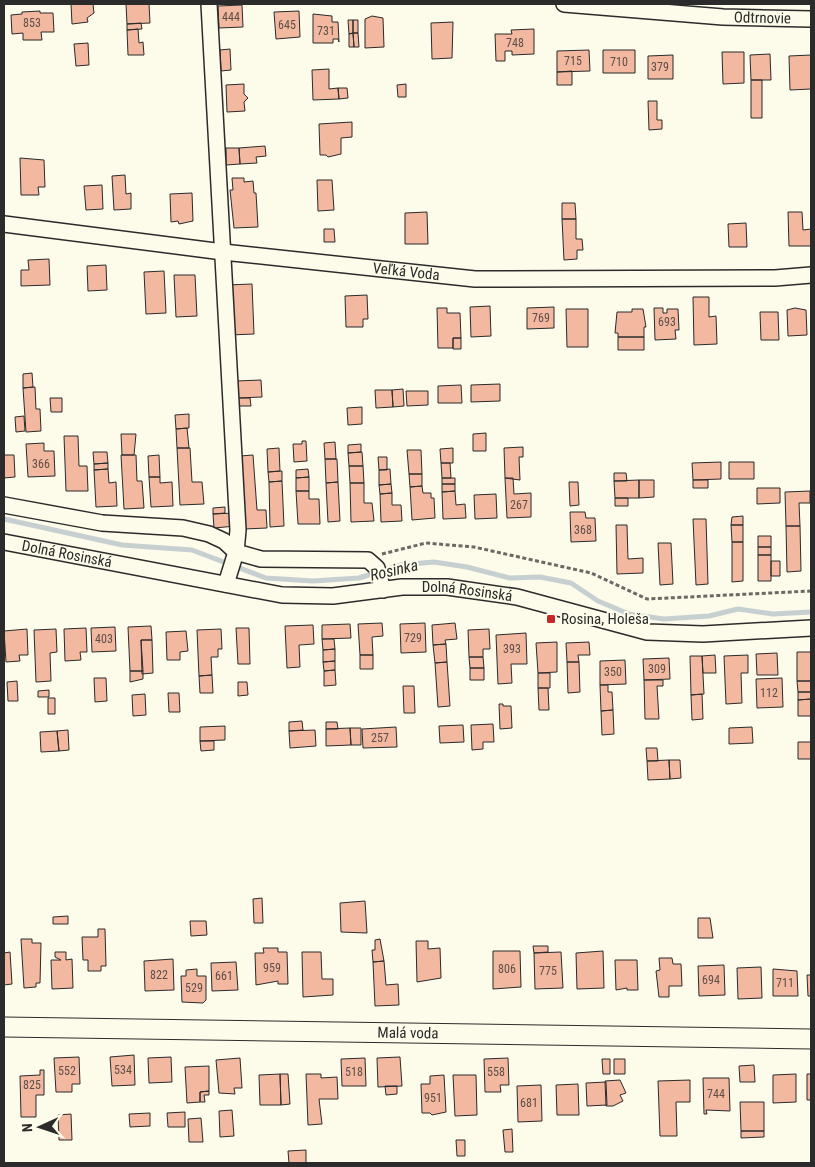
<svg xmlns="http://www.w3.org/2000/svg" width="815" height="1167" font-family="'Roboto Condensed',sans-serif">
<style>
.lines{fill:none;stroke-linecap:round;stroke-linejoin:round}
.stream{stroke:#c7d0d0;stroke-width:5}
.building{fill:#f2b8a0;stroke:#2b2b2b}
.minor-casing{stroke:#2b2b2b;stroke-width:18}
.tertiary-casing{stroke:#2b2b2b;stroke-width:21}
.path{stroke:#6a6964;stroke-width:3;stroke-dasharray:4 2.5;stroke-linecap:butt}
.minor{stroke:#fdfbea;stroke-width:15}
.tertiary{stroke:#fdfbea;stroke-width:19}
.poi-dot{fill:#c62828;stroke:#fdfbea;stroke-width:2}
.labels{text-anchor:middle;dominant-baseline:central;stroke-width:4;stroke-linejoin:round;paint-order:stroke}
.number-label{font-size:12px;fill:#5d4e48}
.street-label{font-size:15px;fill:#2b2b2b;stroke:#fdfbea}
.poi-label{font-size:15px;fill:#2b2b2b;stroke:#fdfbea;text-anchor:start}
.water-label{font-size:16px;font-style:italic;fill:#2b2b2b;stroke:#fdfbea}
</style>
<rect width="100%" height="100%" fill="#fdfbea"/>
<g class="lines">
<path class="stream" d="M4 519 122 545 192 550 266 578 313 581 359 578 401 565 434 562 467 567 510 578 540 577 571 583 598 601 629 614 664 619 709 616 738 609 773 614 811 612"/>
</g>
<path class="building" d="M71 4H93L94 13 87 18 88 22 72 24Z
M126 4H149L150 23 127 24Z
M242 5 243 27 219 28 218 6Z
M40 11V13H53L54 32H41L42 40H23V33L12 34 11 15 22 14V12Z
M299 11 300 37 276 39 274 12Z
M313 14 332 16V22H338L339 42 338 39H333V43H313Z
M372 16 383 18 384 47 365 48V19Z
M348 20H353V33L349 34Z
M353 20H358V33H353Z
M453 22 452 58 432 59 431 23Z
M141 23 142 29 127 30V24Z
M138 29 139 43 143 42 144 55H128L127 30Z
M534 29V54L512 55V51H505V61H496L495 34H512L511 30Z
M353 33 354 47H349V34Z
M353 33H358L359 47H354Z
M88 43 89 65 76 66 74 44Z
M230 49 231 70 221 71 220 50Z
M589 50 590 71 557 72V51Z
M603 50H635V73H603Z
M722 52H744V83L723 84Z
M770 54 771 80H751L750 55Z
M673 55V79H648V56Z
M811 55V89L790 90 789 56Z
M329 69V89L338 88 339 99 313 100 312 70Z
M572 71V85H557V72Z
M751 80H762V118H751Z
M244 84V94L248 98 244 102 245 111 227 112 226 85Z
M406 84V97H398L397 85Z
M338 88H347L348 98 339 99Z
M648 101H657V120H662V129L649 130Z
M352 122V137L341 138V154L328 157 326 155H320L319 124Z
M265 146 266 156 256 157 257 163 240 164 239 148Z
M226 148H239L240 164 226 165Z
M20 158 44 160 45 187H38L39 195H21Z
M125 175 126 194 131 193V209L114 210 112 176Z
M232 178H244V182L253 181 254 193H256L258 227 234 228 230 190H233Z
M317 180H332L334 210 318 211Z
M102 185 103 209 86 210 84 186Z
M192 193 193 221 179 224 178 221 171 222 170 194Z
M562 203H575L576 219H562Z
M427 212 428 244H405V213Z
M788 212H802L803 230 811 229V246H789Z
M562 219H576V239H582L583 250H577V259L564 260Z
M746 223 747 247H729L728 224Z
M324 229H334L335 242H324Z
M49 259 50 285 21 286V270H29L28 260Z
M106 265 107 290 88 291 87 266Z
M164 271 166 313 146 314 144 272Z
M174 275H195L197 316 176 317Z
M252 284 254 334 230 335 227 285Z
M367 295 368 319H363V327H346L345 296Z
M693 297H709V317L716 316 717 344 694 345Z
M490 306 491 336 471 337 470 307Z
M554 307V328L527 329V308Z
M437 308H447V313H460L461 338H453V348H438Z
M654 308H663V313H667V309H678L679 330H675L676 339 655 340Z
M795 308 806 310 807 335 788 336 787 310Z
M566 309H588V347H567Z
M632 309H643L646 327H644V337H618V333H615L617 312H632Z
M760 312H778L779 340H761Z
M618 337H644V350H618Z
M453 338H461V349H453Z
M32 373 33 387 23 388V374Z
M261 380 262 397 237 398 236 381Z
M500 384V401L471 402V385Z
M461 385 462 403H438V386Z
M35 387 36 409H40L41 431 26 432 23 388Z
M403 389 404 406 393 407 392 390Z
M375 390H392L393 407 376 408Z
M406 391H428V405L407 406Z
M50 398H62V412H51Z
M237 398H250L251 406H238Z
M362 407V424L348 425 347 408Z
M189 414V428L176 429 175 415Z
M24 416 25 431 16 432 15 417Z
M187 428 189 448H177L176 429Z
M486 433V451H473V434Z
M121 434H136L134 455H122Z
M64 436H78L79 466H87L88 491H66Z
M302 441H306L307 461 294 462 293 444H302Z
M335 442 336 459H325L324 443Z
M44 443V451H54L55 476 28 477 26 444Z
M361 444V452L348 453V445Z
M523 447V457H519L520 480 505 478 504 448Z
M177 448H190L192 482H202L204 504 180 505Z
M279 448 280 471 268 472 267 449Z
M453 448V463H441L440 449Z
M407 450H421L422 474H409Z
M93 452H107L108 463 94 464Z
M362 452 363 466H349L348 453Z
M4 455H14L15 477 4 478Z
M121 455H136L137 481H142L144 508 124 509Z
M159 455 160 477H149L148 456Z
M253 455 257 510H266L267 528 244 529 240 456Z
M378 457H387V470H379Z
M325 459H337L338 482 326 483Z
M721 462V479L693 480 692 463Z
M729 462H754V479H729Z
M108 463V469L94 470V464Z
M441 463H450L451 478H442Z
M349 466H363L364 483H350Z
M108 469 109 483 116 482 117 506 96 507 94 470Z
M308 469 309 477 296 478V470Z
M390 469 391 484 379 485V470Z
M282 471V481L269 482 268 472Z
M614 473H626L627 481H614Z
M409 474H422V486L410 487Z
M149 477H160V483L172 482 173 506 151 507Z
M309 477V491H296V478Z
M442 478H455V484H442Z
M505 478H513L514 494 531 493V517L507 518Z
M639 480H654V497L639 498Z
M639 480V498H615L614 481Z
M693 480H708V488H693Z
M282 481 284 526 270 527 269 482Z
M338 482 340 521 328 522 326 483Z
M569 482H578L579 505 570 506Z
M350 483H364V503H372L374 521 351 522Z
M391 484 392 493 380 494 379 485Z
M442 484H455V491L442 492Z
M422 486 423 493H431V498H434L435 518 412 520 410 487Z
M757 488H780V503L757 504Z
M296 491H309V499H319L320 524H298Z
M455 491 456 505 465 504 466 518 443 519 442 492Z
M810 491V503H799L800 526H786L785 492Z
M392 493V505H401L402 521 381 522 380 494Z
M496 494 497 518 475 519 474 495Z
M615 498H628V506H615Z
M225 507V513L213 514V508Z
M570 512H585L586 518H595L596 541 571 542Z
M235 513 236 526 214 528 213 514Z
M743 516V525H731L732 517Z
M693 519H706L708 584 696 585Z
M616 525H627L628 559 643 558V573L617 574Z
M731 525H743V542H732Z
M786 526H800L801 571 787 572Z
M758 536H771V547H758Z
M732 542H743V581L732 582Z
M658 543H671L673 584 660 585Z
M758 547H771V555H758Z
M758 555H771V581H758Z
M771 561H780V576H771Z
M382 623 383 636 372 637 373 655H360L358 624Z
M425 623 426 652 401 653 400 624Z
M455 623 457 639 445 640 446 644 433 645 432 625Z
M350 624 351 638 322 639V625Z
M313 625 314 644 299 645 300 667 287 668 285 626Z
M151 626 152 640H141L143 671H130L128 627Z
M115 627 116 651 92 652 91 628Z
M86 628 87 652H80L81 660 65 661 64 629Z
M236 628H249L250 664H238Z
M27 629 28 655H19L20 661 6 662 4 631Z
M56 629 57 652 50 653 51 681 36 682 34 630Z
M221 629 222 649H218V657H211L212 675 199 676 197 630Z
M489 629 490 649H483V657H469L468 630Z
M186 631 188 651 180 652V660H167L166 632Z
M526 633 527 664H511L512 683 498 684 496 635Z
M322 639H334L335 649 323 650Z
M141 640H152L153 673 142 674Z
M557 642V672L538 673 536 643Z
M589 642 590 655H578L579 662H567L566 643Z
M446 644 447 662 435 663 433 645Z
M335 649V661L323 662V650Z
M797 652H811V681H797Z
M777 653 778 675H757L756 654Z
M360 655H373V669H360Z
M715 655 716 673H703L702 656Z
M748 655V673H741L742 703 726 704 724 656Z
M690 656H702L704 694 691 695Z
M469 657H483L484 668H470Z
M669 658 670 679 644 680 643 659Z
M625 660 626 684 600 685V661Z
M335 661V670L324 671 323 662Z
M447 662 450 706 438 707 435 663Z
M567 662H579L580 692 568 693Z
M470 668H484V680H470Z
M335 670 336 685 324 686V671Z
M130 671H143V679L130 682Z
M538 673H550V688H538Z
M212 675 213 693H200L199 676Z
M94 678H106L107 701 95 702Z
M782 678 783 707 757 708 756 679Z
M644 680H663V686H657L659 719H645Z
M17 681 18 701H8L7 682Z
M797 681H811V692H798Z
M238 682H247L248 695 238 696Z
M600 685H608V692H612L613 710 601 711Z
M403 686H414L415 713H404Z
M538 688H548L549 710H539Z
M49 690V697H38V691Z
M798 692H811V699L798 700Z
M168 693H179L180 712H169Z
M145 694 146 715 133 716 132 695Z
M702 694 703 719 692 720 691 695Z
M48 698H55V714H48Z
M811 699V716H798V700Z
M499 704H503V706H511L512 728 500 729Z
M613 710 614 734 602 735 601 711Z
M302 721 303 730 289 731V722Z
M326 722H337L338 729H326Z
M493 724 494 742H483V749L472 750 471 725Z
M463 725 464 742 440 743 439 726Z
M225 726V740L200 741V727Z
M396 727 397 747 363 748 362 729Z
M752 727 753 743 729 744V728Z
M350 728H361V745H351Z
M350 728 351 745 326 746V729Z
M68 730 69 750 59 751 57 731Z
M315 730 316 746 290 748 289 731Z
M57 731 59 751 41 752 40 732Z
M200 741H214V750L201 751Z
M798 742H811V759H798Z
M646 748H657L658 761H647Z
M669 760H680L681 778 670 779Z
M669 760 670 779 648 780 647 761Z
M262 898 263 923H254L253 899Z
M365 901 367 933 341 932 340 903Z
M68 916V924H53V917Z
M698 918H710L713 938H698Z
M190 921H206L207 935 191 936Z
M98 929H105L106 966H101V971H88V960H83L82 937H98Z
M21 939H32V943H41L40 983H36V987L24 988Z
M380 939 384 961 373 962 372 950H375V940Z
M416 941H428V949L440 948 441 978 417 982Z
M533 946H548V952L534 953Z
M263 948H278V952H287L288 984H278V981L256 985 255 953H264Z
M493 951H520L521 987 493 989Z
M603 951 604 988 577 989 576 953Z
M10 952 12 984 4 985V953Z
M55 952H66V960L72 959 73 988 52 989 51 960H61L55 957Z
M302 952H321L322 979H333V995L303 997Z
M561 952 563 988 535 989 534 953Z
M659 958H672L673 964H681L682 986H669V997H659L656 971 660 970Z
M173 959 174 990 145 991 144 961Z
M615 960H637L638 990H627V988L616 990Z
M384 961 386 985 398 984 399 1005 375 1006 373 962Z
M236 962 238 990 212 991 211 963Z
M724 965 725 995 699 996 698 966Z
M761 967 762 998 738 999 737 968Z
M197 969V976H206V1000L203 1003 182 1002 181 976H186V970Z
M773 969 797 971 798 996H773Z
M807 975H811V996H808Z
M134 1055 135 1085 112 1086 110 1057Z
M79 1057 80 1084H72V1092H56L54 1058Z
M171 1057 172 1082 149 1083 148 1058Z
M400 1057 402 1086 378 1087 377 1058Z
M240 1058 242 1088H234L235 1094 219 1093 216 1060Z
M365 1058 366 1086H342L341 1059Z
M508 1058 509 1085H500L501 1092H485L484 1059Z
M602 1059H610V1074H603Z
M614 1059H625V1074H614Z
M754 1065 755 1082H740L739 1066Z
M209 1066V1091L200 1092V1102L187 1103 185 1067Z
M40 1070H44V1095H36V1117H21L20 1076 40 1075Z
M280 1074H288L290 1104 281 1105Z
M280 1074 281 1105H260L259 1075Z
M306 1074H321V1078L337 1077 338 1099H319L322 1124 308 1125Z
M796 1074V1102L773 1103V1075Z
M807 1074H811V1100H807Z
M444 1075 446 1112 432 1115 430 1113H422L421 1084H430V1076Z
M453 1075H476L477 1115 455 1116Z
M703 1078H729L730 1111 706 1110 707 1114H704Z
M620 1080 626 1093 620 1095 623 1101 613 1106H606L605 1081Z
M690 1080V1102H676L677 1136H660L658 1081Z
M606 1082 607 1105 587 1106 586 1083Z
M578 1084 579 1115H557L556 1085Z
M541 1085 542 1121 518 1122 517 1086Z
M385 1086H397V1094L386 1095Z
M209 1091V1095H204L205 1102H200V1092Z
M740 1102H764V1131H741Z
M232 1110 234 1136 220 1137 219 1111Z
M185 1112V1127H168L167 1113Z
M150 1113V1126L130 1127 129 1114Z
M71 1114 72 1140H59L58 1115Z
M201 1118 203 1142H189L188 1119Z
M512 1129 513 1152H505L503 1130Z
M741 1131H764V1137L741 1138Z
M456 1140H465V1156H457Z
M306 1150V1163H289L288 1151Z"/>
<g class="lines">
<defs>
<g id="minor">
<path d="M209 4 238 530 236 552 226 584"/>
<path id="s1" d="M564 4 723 17 811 19"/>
<path id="s2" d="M4 224 223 252 475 279 775 278 811 275"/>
<path d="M4 505 102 523 183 528 209 534 224 541 236 552 261 559 368 560 377 568 383 590"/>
<path id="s3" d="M4 542 282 595 333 596 402 587H447L517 597 647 632 703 634 811 628"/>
</g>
<g id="tertiary">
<path id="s4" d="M4 1027 811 1039"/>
</g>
</defs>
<use href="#minor" class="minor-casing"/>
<use href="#tertiary" class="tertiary-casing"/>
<path class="path" d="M382 554 426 543 474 547 591 573 647 599 811 591"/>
<use href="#minor" class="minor"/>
<use href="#tertiary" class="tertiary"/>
</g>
<rect class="poi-dot" x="546" y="614" width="10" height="10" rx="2.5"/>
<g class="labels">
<g class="number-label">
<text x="231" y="17">444</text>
<text x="32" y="23">853</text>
<text x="287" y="25">645</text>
<text x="326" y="31">731</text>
<text x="515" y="43">748</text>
<text x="573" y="61">715</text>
<text x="619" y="62">710</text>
<text x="660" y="67">379</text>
<text x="541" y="318">769</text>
<text x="667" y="322">693</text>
<text x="41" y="464">366</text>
<text x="519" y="505">267</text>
<text x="583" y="530">368</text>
<text x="413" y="638">729</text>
<text x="104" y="639">403</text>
<text x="512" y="649">393</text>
<text x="657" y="669">309</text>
<text x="613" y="672">350</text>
<text x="769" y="693">112</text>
<text x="380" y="738">257</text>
<text x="272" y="968">959</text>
<text x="507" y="969">806</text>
<text x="548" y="971">775</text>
<text x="159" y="975">822</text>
<text x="224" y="976">661</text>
<text x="711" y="980">694</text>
<text x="785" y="983">711</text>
<text x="194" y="988">529</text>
<text x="123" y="1070">534</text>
<text x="67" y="1071">552</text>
<text x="354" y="1072">518</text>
<text x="496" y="1072">558</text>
<text x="32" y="1085">825</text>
<text x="716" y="1094">744</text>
<text x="433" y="1098">951</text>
<text x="529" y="1103">681</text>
</g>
<g class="street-label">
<text stroke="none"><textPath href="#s1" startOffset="199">Odtrnovie</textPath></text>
<text stroke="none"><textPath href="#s2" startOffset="405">Veľká Voda</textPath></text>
<text stroke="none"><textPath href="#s3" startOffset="64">Dolná Rosinská</textPath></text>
<text stroke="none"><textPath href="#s3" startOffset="469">Dolná Rosinská</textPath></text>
<text stroke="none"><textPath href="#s4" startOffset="404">Malá voda</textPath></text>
</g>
<g class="poi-label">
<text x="561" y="619">Rosina, Holeša</text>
</g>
<g class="water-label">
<text transform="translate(394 570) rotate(-13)">Rosinka</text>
</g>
</g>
<rect width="815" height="1167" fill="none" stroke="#2b2b2b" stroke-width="10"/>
<g transform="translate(40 1127) rotate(267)" stroke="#fdfbea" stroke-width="4" paint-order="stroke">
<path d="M0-4L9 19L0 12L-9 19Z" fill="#2b2b2b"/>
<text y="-8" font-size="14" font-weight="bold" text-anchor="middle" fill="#2b2b2b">N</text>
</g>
</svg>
